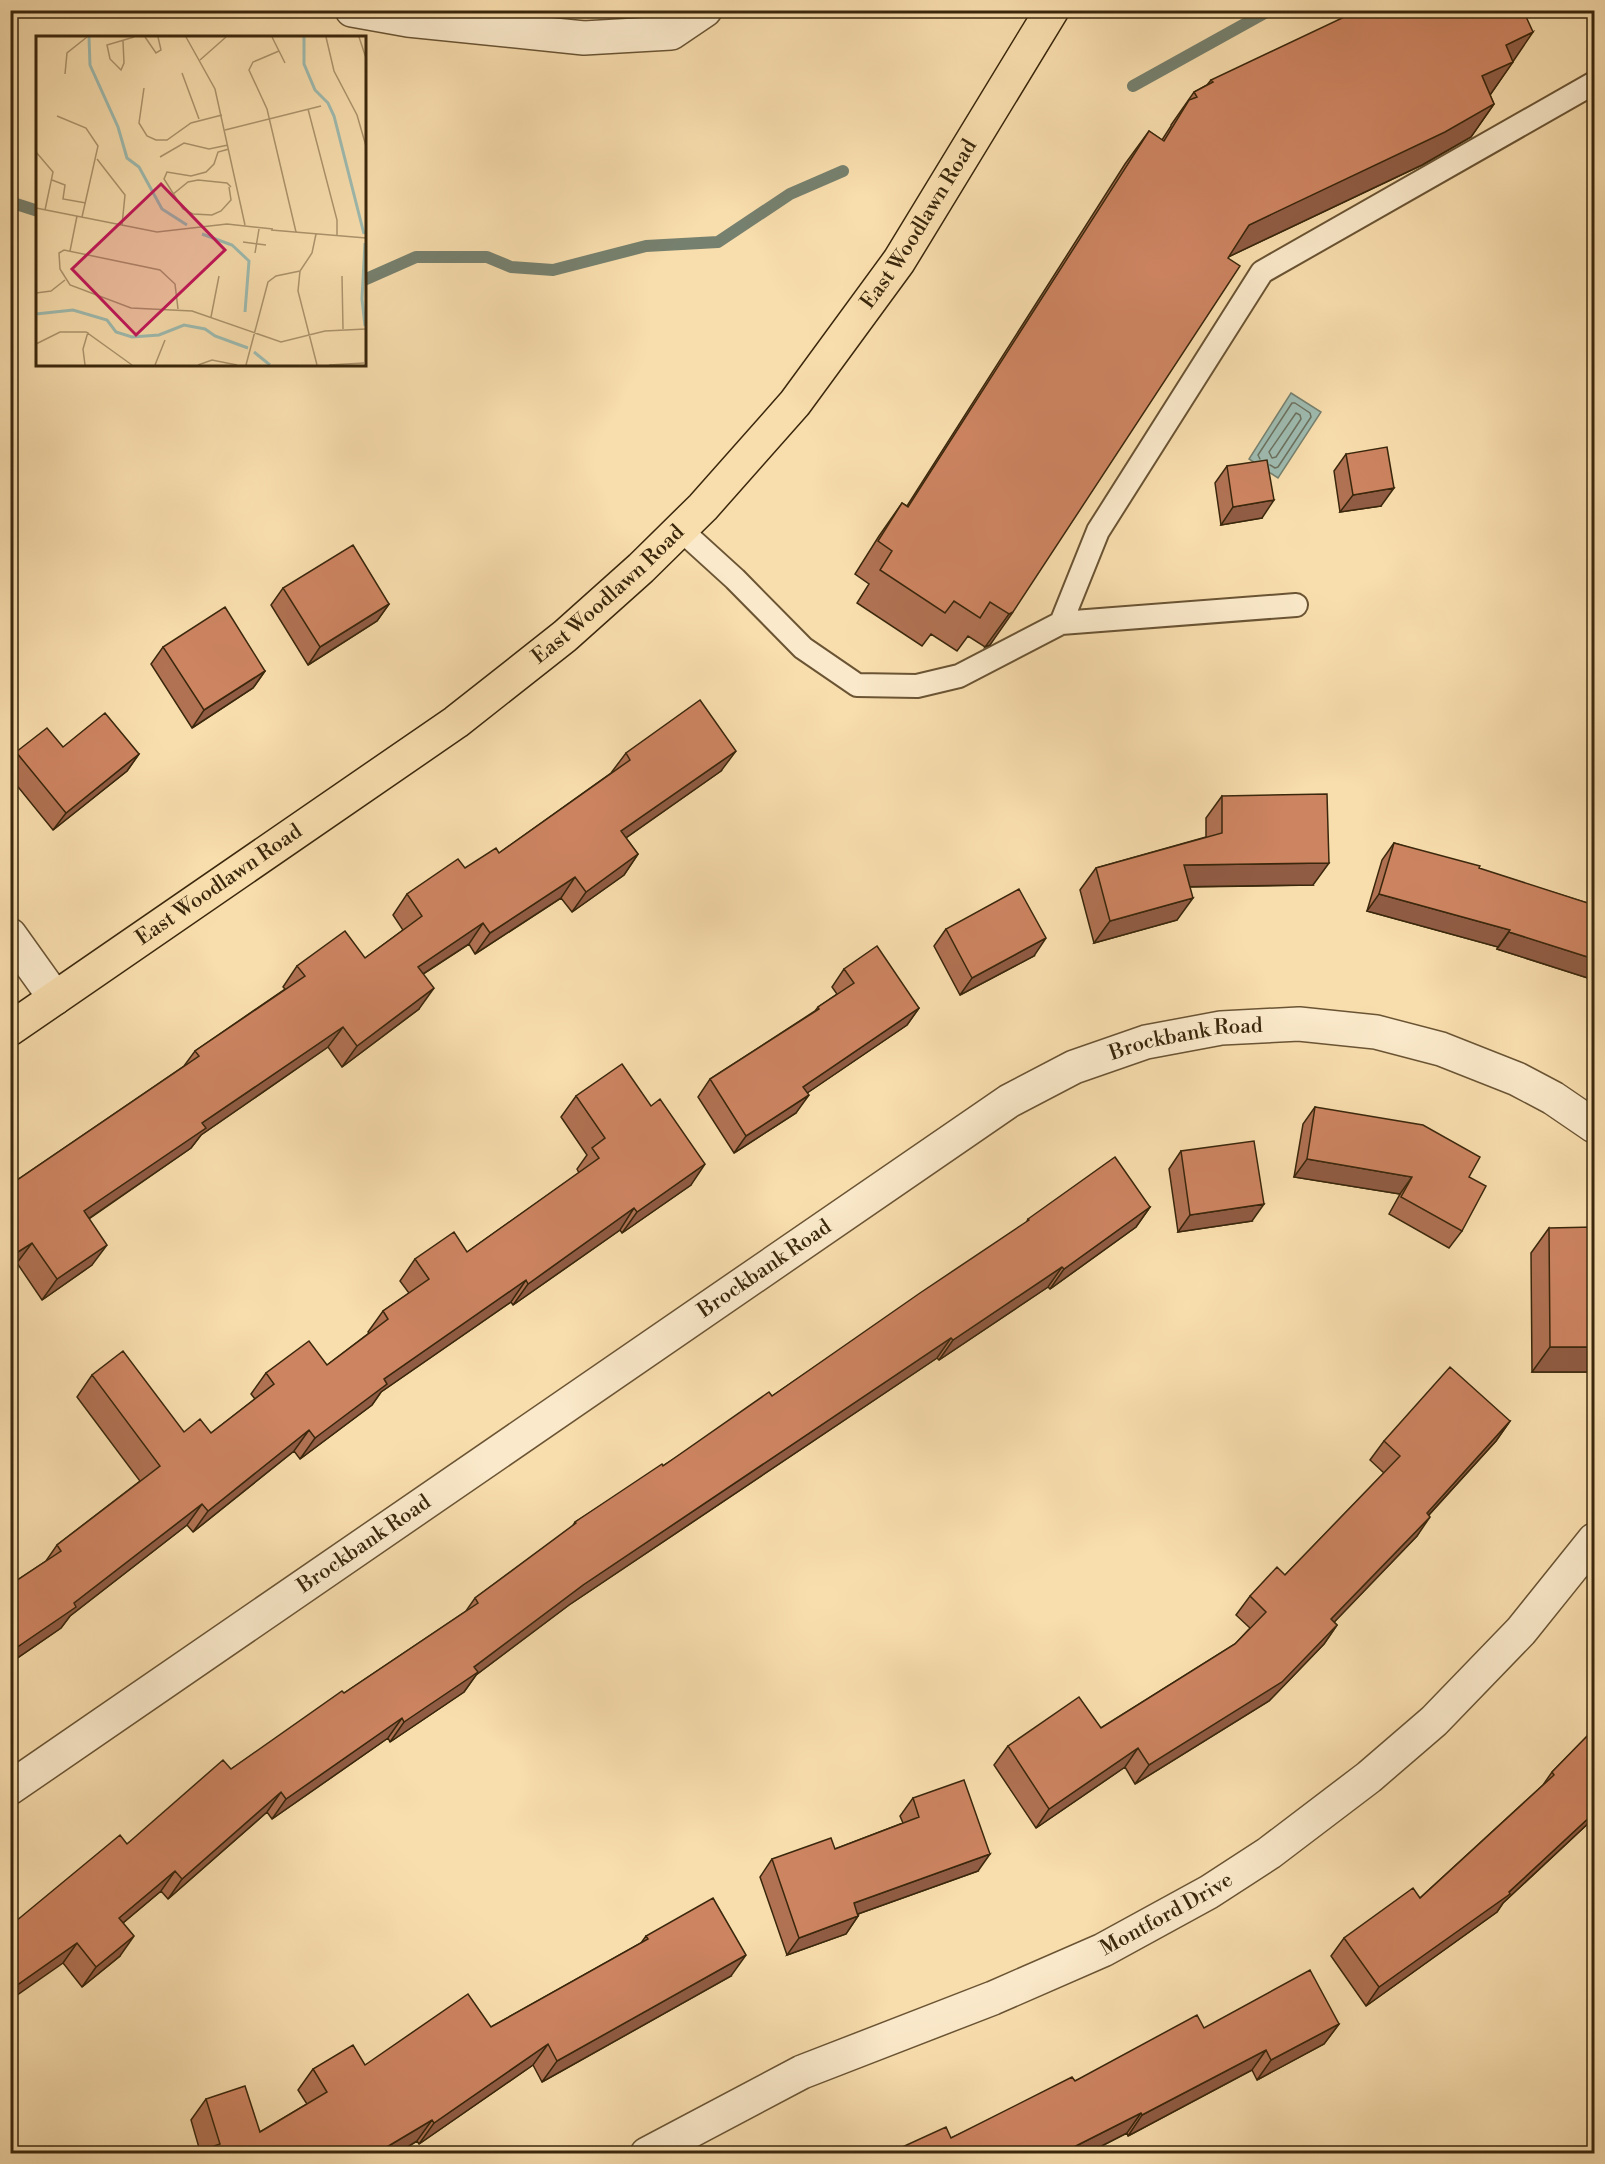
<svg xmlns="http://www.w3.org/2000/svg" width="1605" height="2164" font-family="'Libre Bodoni',serif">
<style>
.water{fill:#9ebbb0;stroke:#76806e;stroke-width:1.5}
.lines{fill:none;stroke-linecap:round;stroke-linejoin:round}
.shore{stroke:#6c715e;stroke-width:1.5}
.stream{stroke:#76806e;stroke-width:12}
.service-casing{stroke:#6a5434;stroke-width:26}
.minor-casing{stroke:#6a5434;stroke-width:36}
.primary-casing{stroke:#3a270c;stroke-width:36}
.service{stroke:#fae9ca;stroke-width:22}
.minor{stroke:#fae9ca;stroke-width:33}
.primary{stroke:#f8ddad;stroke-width:33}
.wall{fill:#b07253;stroke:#3a270c;stroke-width:1.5}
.shaded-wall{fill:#905c44;stroke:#3a270c;stroke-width:1.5}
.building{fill:#cd8461;stroke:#3a270c;stroke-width:1.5}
.labels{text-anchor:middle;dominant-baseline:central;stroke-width:5;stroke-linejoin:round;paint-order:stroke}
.street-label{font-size:21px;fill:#3a270c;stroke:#fae9ca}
.inset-river{fill:none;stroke:#9ebbb0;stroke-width:3}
.inset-road{fill:none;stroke:#ac946d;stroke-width:1.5}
.view{fill:#c2185b;fill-opacity:0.15;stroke:#c2185b;stroke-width:3}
.inset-edge{fill:none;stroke:#3a270c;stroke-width:3}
</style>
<rect width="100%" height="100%" fill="#f8ddad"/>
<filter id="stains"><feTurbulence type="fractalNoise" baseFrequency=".00333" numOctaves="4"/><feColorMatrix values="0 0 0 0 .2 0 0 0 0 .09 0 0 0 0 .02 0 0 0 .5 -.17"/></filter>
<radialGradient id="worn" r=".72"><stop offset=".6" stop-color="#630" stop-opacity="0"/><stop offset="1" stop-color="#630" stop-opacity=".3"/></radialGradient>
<path class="water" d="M1291 393 1321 412 1278 478 1249 459Z"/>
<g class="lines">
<path class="shore" d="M1296 413 1300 415 1301 419 1276 457 1272 458 1269 452Z
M1260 459 1258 455 1292 403H1295L1310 413 1311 417 1278 467 1275 468 1270 465"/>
<path class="stream" d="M1133 86 1270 10
M10 202 38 211
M364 280 416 257H487L511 267 553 270 646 246 718 242 790 194 843 171"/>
<defs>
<path id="service" d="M680 529 735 579 803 648 857 685 917 686 959 676 1061 623 1098 531 1262 272 1594 83
M1061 623 1296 605"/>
<g id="minor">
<path d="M352 10 408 20 584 38 671 33 705 10"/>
<path d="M10 935 55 998"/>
<path id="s1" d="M10 1788 1009 1101 1074 1067 1146 1042 1221 1028 1299 1024 1376 1032 1441 1049 1517 1079 1553 1098 1594 1126"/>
<path id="s2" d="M647 2154 802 2072 993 1998 1103 1950 1209 1892 1269 1853 1369 1777 1434 1721 1521 1631 1594 1540"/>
</g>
<g id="primary">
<path id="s3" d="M10 1029 456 722 565 636 641 568 703 507 795 403 899 261 1052 10"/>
</g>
</defs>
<use href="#service" class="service-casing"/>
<use href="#minor" class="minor-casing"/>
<use href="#primary" class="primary-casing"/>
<use href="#service" class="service"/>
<use href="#minor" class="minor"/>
<use href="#primary" class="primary"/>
</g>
<path class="wall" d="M1513 61 1490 95 1494 104 1471 137 1422 165 1228 257 990 645 985 647 968 636 957 651 931 634 922 646 857 603 869 584 855 574 879 536 902 503 907 506 1125 164 1149 131 1162 140 1171 126V125L1194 92 1207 85 1211 80Z
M1346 454 1381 506 1340 512 1334 471Z
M1227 466 1262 518 1221 525 1215 483Z
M283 588 389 604 377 621 308 665 271 605Z
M163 647 265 671 253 688 192 728 151 664Z
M63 747 139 754 127 771 53 830 10 777V760L16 752Z
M626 753 721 771 626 838 638 854 624 875 572 912 561 898 475 954 469 944 423 974 419 1009 342 1067 328 1047 201 1135 191 1148 89 1219 92 1265 42 1300 17 1263 10 1268V1185L184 1066 195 1051 285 989 283 987 297 966 365 958 403 930 393 915 407 894 499 853 611 773Z
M1222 796 1313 885 1190 887 1177 920 1094 943 1080 890 1096 868 1206 837V818Z
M1394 843 1594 905V980L1497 949 1498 947 1367 911 1382 860Z
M946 929 1034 956 960 995 934 946Z
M844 969 919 1008 907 1025 807 1093 796 1113 734 1153 698 1097 710 1079 815 1011 818 1007 837 994 832 987Z
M576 1096 691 1185 622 1233 620 1230 513 1305 511 1302 381 1392 372 1405 300 1459 294 1451 193 1532 187 1525 70 1616 61 1628 10 1663V1585L46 1561 57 1545 140 1481 77 1397 92 1375 184 1432 211 1433 255 1399 251 1394 266 1373 327 1365 369 1333 368 1332 383 1311 409 1293 400 1281 415 1259 467 1252 579 1173 577 1169 587 1155 561 1117Z
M1315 1107 1469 1177 1462 1231 1449 1248 1389 1214 1400 1194 1294 1177 1303 1124Z
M1181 1151 1252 1221 1178 1232 1169 1169Z
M1150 1207 1136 1227 1050 1289 1048 1287 939 1360 937 1358 569 1605 476 1675 464 1692 390 1742 388 1738 272 1819 267 1812 168 1899 161 1891 123 1923 120 1956 82 1987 63 1963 127 1844 231 1769 466 1611 475 1598 572 1527 575 1522 772 1396 1026 1223 1028 1219Z
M1549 1228 1594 1372H1532L1531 1253Z
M1510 1421 1496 1441 1429 1515 1417 1536 1334 1622 1337 1625 1324 1644 1269 1701 1135 1784 1125 1767 1036 1828 994 1765 1008 1746 1101 1728 1235 1644 1250 1628 1236 1615 1250 1596 1285 1575 1384 1473 1370 1460 1384 1441Z
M1594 1729V1818L1503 1903 1497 1912 1366 2006 1331 1956 1344 1938 1420 1898 1543 1785 1552 1772Z
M913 1798 978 1871 858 1914V1916L846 1934 787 1955 760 1877 772 1859 835 1849 903 1823 900 1816Z
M646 1936 731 1976 542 2082 533 2065 419 2144 417 2141 396 2154H193L200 2151 191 2120 206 2099 260 2132 307 2104 298 2090 313 2069 365 2065 491 2027 641 1943Z
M1339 2024 1324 2044 1257 2080 1252 2070 1128 2136 1127 2133 1086 2154H887L951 2138 1075 2081 1204 2028Z"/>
<path class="shaded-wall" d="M1533 32 1512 63 1513 62 1490 95 1482 76 1506 45Z
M1494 104 1471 137 1422 165 1226 258 1249 225Z
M1394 488 1381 506 1340 512 1353 495Z
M1274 500 1262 518 1221 525 1233 507Z
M389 604 377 621 308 665 320 647Z
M1013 612 990 645 985 647 1009 614Z
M265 671 253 688 192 728 204 710Z
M736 751 721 771 607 851 621 831Z
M139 754 127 771 53 830 66 813Z
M638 854 624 875 572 912 586 892Z
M1329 863 1313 885 1168 887 1184 865Z
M575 877 561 898 475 954 490 933Z
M1379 894 1510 930 1498 947 1367 911Z
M1193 898 1177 920 1094 943 1110 921Z
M483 923 469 944 403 987 418 967Z
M1509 932 1594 959V980L1497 949Z
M1046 938 1034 956 960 995 972 978Z
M434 988 419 1009 342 1067 357 1046Z
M919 1008 907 1025 791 1104 803 1087Z
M343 1027 328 1047 201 1135 191 1148 69 1232 84 1211 202 1123Z
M809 1095 796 1113 734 1153 746 1136Z
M1307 1159 1412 1177 1400 1194 1294 1177Z
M705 1164 691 1185 622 1233 637 1212Z
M1264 1204 1252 1221 1178 1232 1190 1215Z
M1150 1207 1136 1227 1050 1289 1064 1269Z
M634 1208 620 1230 513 1305 528 1284Z
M32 1243 17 1263 10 1268V1257Z
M107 1245 92 1265 42 1300 57 1279Z
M1062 1267 1048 1287 939 1360 953 1340Z
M526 1280 511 1302 381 1392 372 1405 300 1459 315 1438 384 1379Z
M951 1338 937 1358 569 1605 476 1675 464 1692 390 1742 404 1722 474 1667 583 1585Z
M1550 1347H1594V1372H1532Z
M1510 1421 1496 1441 1413 1532 1427 1513Z
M309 1430 294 1451 193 1532 208 1511Z
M202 1504 187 1525 70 1616 61 1628 10 1663V1652Z
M1430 1517 1417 1536 1318 1639 1331 1619Z
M1337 1625 1324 1644 1269 1701 1135 1784 1149 1765Z
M402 1718 388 1738 272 1819 286 1799Z
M1138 1748 1125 1767 1036 1828 1049 1809Z
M281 1792 267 1812 168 1899 182 1879Z
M1594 1813V1818L1503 1903 1497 1912 1366 2006 1379 1987 1509 1892Z
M990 1854 978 1871 841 1920 854 1903Z
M175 1871 161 1891 105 1938 119 1918Z
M858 1916 846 1934 787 1955 799 1938Z
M134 1936 120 1956 82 1987 96 1967Z
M77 1943 63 1963 10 2000V1990Z
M746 1955 731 1976 542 2082 557 2061Z
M1339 2024 1324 2044 1257 2080 1271 2060Z
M548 2044 533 2065 419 2144 434 2123Z
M1266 2050 1252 2070 1128 2136 1142 2115Z
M1141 2113 1127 2133 1086 2154H1060Z
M432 2120 417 2141 396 2154H375Z"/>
<path class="building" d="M1359 10H1523L1533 32 1506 45 1513 62 1482 76 1494 104 1445 132 1249 225 1228 258 1240 266 1013 612 1009 614 990 602 980 618 954 601 945 613 880 570 892 551 878 541 902 503 908 507 1149 131 1164 141 1189 100 1197 97 1194 92 1213 82 1211 80Z
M1387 447 1394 488 1353 495 1346 454Z
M1267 460 1274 500 1233 507 1227 466Z
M353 545 389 604 320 647 283 588Z
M225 607 265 671 204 710 163 647Z
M700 700 736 751 621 831 638 854 586 892 575 877 490 933 483 923 418 967 434 988 357 1046 343 1027 202 1123 206 1128 84 1211 107 1245 57 1279 32 1243 10 1257V1185L199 1056 195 1051 305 976 297 966 345 931 365 958 422 916 407 894 458 859 465 868 496 848 499 853 630 760 626 753Z
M105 713 139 754 66 813 16 752 47 728 63 747Z
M1327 794 1329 863 1184 865 1193 898 1110 921 1096 868 1222 833V796Z
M1394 843 1480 866 1479 868 1594 905V959L1509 932 1510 930 1379 894Z
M1019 889 1046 938 972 978 946 929Z
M877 946 919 1008 803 1087 809 1095 746 1136 710 1079 819 1009 818 1007 854 983 844 969Z
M622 1064 651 1106 660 1099 705 1164 637 1212 634 1208 528 1284 526 1280 384 1379 387 1384 315 1438 309 1430 208 1511 202 1504 74 1603 76 1607 10 1652V1585L61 1551 57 1545 160 1466 92 1375 123 1351 184 1432 200 1419 211 1433 274 1384 266 1373 309 1341 327 1365 388 1319 383 1311 429 1279 415 1259 454 1232 467 1252 599 1158 592 1148 605 1138 576 1096Z
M1315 1107 1423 1125 1480 1157 1469 1177 1486 1186 1462 1231 1401 1197 1412 1177 1307 1159Z
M1254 1141 1264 1204 1190 1215 1181 1151Z
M1115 1157 1150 1207 1064 1269 1062 1267 953 1340 951 1338 583 1585 474 1667 478 1672 404 1722 402 1718 286 1799 281 1792 182 1879 175 1871 119 1918 134 1936 96 1967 77 1943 10 1990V1926L120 1835 127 1844 223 1760 231 1769 342 1691 344 1693 478 1603 475 1598 576 1523 575 1522 662 1464 663 1466 769 1392 772 1396 920 1293 1029 1220 1028 1219Z
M1594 1227V1347H1550L1549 1228Z
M1450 1367 1510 1421 1427 1513 1430 1517 1331 1619 1337 1625 1282 1682 1149 1765 1138 1748 1049 1809 1008 1746 1079 1697 1101 1728 1235 1644 1266 1612 1250 1596 1277 1567 1285 1575 1400 1456 1384 1441Z
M1594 1729V1813L1509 1892 1510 1894 1379 1987 1344 1938 1413 1888 1420 1898 1554 1775 1552 1772Z
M964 1780 990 1854 854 1903 858 1916 799 1938 772 1859 831 1838 835 1849 919 1817 913 1798Z
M713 1898 746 1955 557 2061 548 2044 434 2123 432 2120 375 2154H194V2153L220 2144 206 2099 245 2086 260 2132 327 2092 313 2069 353 2045 365 2065 468 1994 491 2027 648 1939 646 1936Z
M1310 1970 1339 2024 1271 2060 1266 2050 1142 2115 1141 2113 1060 2154H887L946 2127 951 2138 1072 2077 1075 2081 1197 2015 1204 2028Z"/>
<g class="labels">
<g class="street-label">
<text stroke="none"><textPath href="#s3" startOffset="1226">East Woodlawn Road</textPath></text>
<text stroke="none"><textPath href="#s3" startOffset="740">East Woodlawn Road</textPath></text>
<text stroke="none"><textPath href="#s3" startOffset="254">East Woodlawn Road</textPath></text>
<text stroke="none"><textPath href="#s1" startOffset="1402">Brockbank Road</textPath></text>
<text stroke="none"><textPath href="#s1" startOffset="916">Brockbank Road</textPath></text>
<text stroke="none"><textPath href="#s1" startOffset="430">Brockbank Road</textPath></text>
<text stroke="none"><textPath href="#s2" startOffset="573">Montford Drive</textPath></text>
</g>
</g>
<g transform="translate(36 36)">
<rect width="330" height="330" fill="#f8ddad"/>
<path class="inset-river" d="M53 1 54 29 82 91 91 122 103 131 126 173 151 189M268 1V28L279 54 292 67 298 80 328 198M166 198 196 209 213 225 209 276M329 207 326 263 329 290M0 278 37 274 71 284 80 296 96 301 123 299 148 289 169 293 179 300 212 312M218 316 234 329"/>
<path class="inset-road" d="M109 1 120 17 125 14 122 1M150 1 179 53 209 189M236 1 249 27M290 1 298 35 321 79 330 110M323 1 330 22M87 5 88 27 85 34 74 23 71 9 98 1M243 15 217 26 213 34 231 73 260 196M164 24 190 1M146 37 163 83M29 38 31 17 51 1M108 52 103 87 111 100 120 104H131L155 87 186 79M272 73 301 184V200M21 80 50 92 62 110 46 181M189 94 285 70M193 113 182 116 178 128 170 136 155 140 131 136 128 143 147 173 157 178 176 179 185 175 195 164 193 151M0 116 17 136 9 174M124 121 148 107 173 113 192 109M61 123 89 159 86 189M16 144 29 149 27 163 50 167M136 159 152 146 162 144 191 147 195 151M0 172 121 196 191 188 237 193M235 194 330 202M280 198 276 217 264 235 262 255 281 329M207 206 230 209M34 215 41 180M219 217 223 193M306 240 307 293M0 257 15 255 29 244M142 273 139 248 124 234 28 214 23 217 24 233 34 249 95 272 156 275 245 306 289 295 330 293M175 281 183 240M0 308 24 296H50L96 329M49 329 47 313 52 296M119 329 129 304M162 329 176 324 201 329M210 329 232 246 240 240 264 235M293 329 328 327"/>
<path class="view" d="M125 148 189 214 100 299 36 233Z"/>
<rect width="330" height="330" class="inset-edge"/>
</g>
<rect width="1605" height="2164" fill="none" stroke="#f8ddad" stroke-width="36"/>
<rect x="12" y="12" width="1581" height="2140" fill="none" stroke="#3a270c" stroke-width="3"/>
<rect x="18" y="18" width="1569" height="2128" fill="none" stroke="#3a270c" stroke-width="1.5"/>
<rect width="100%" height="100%" filter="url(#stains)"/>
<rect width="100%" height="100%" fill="url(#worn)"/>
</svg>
